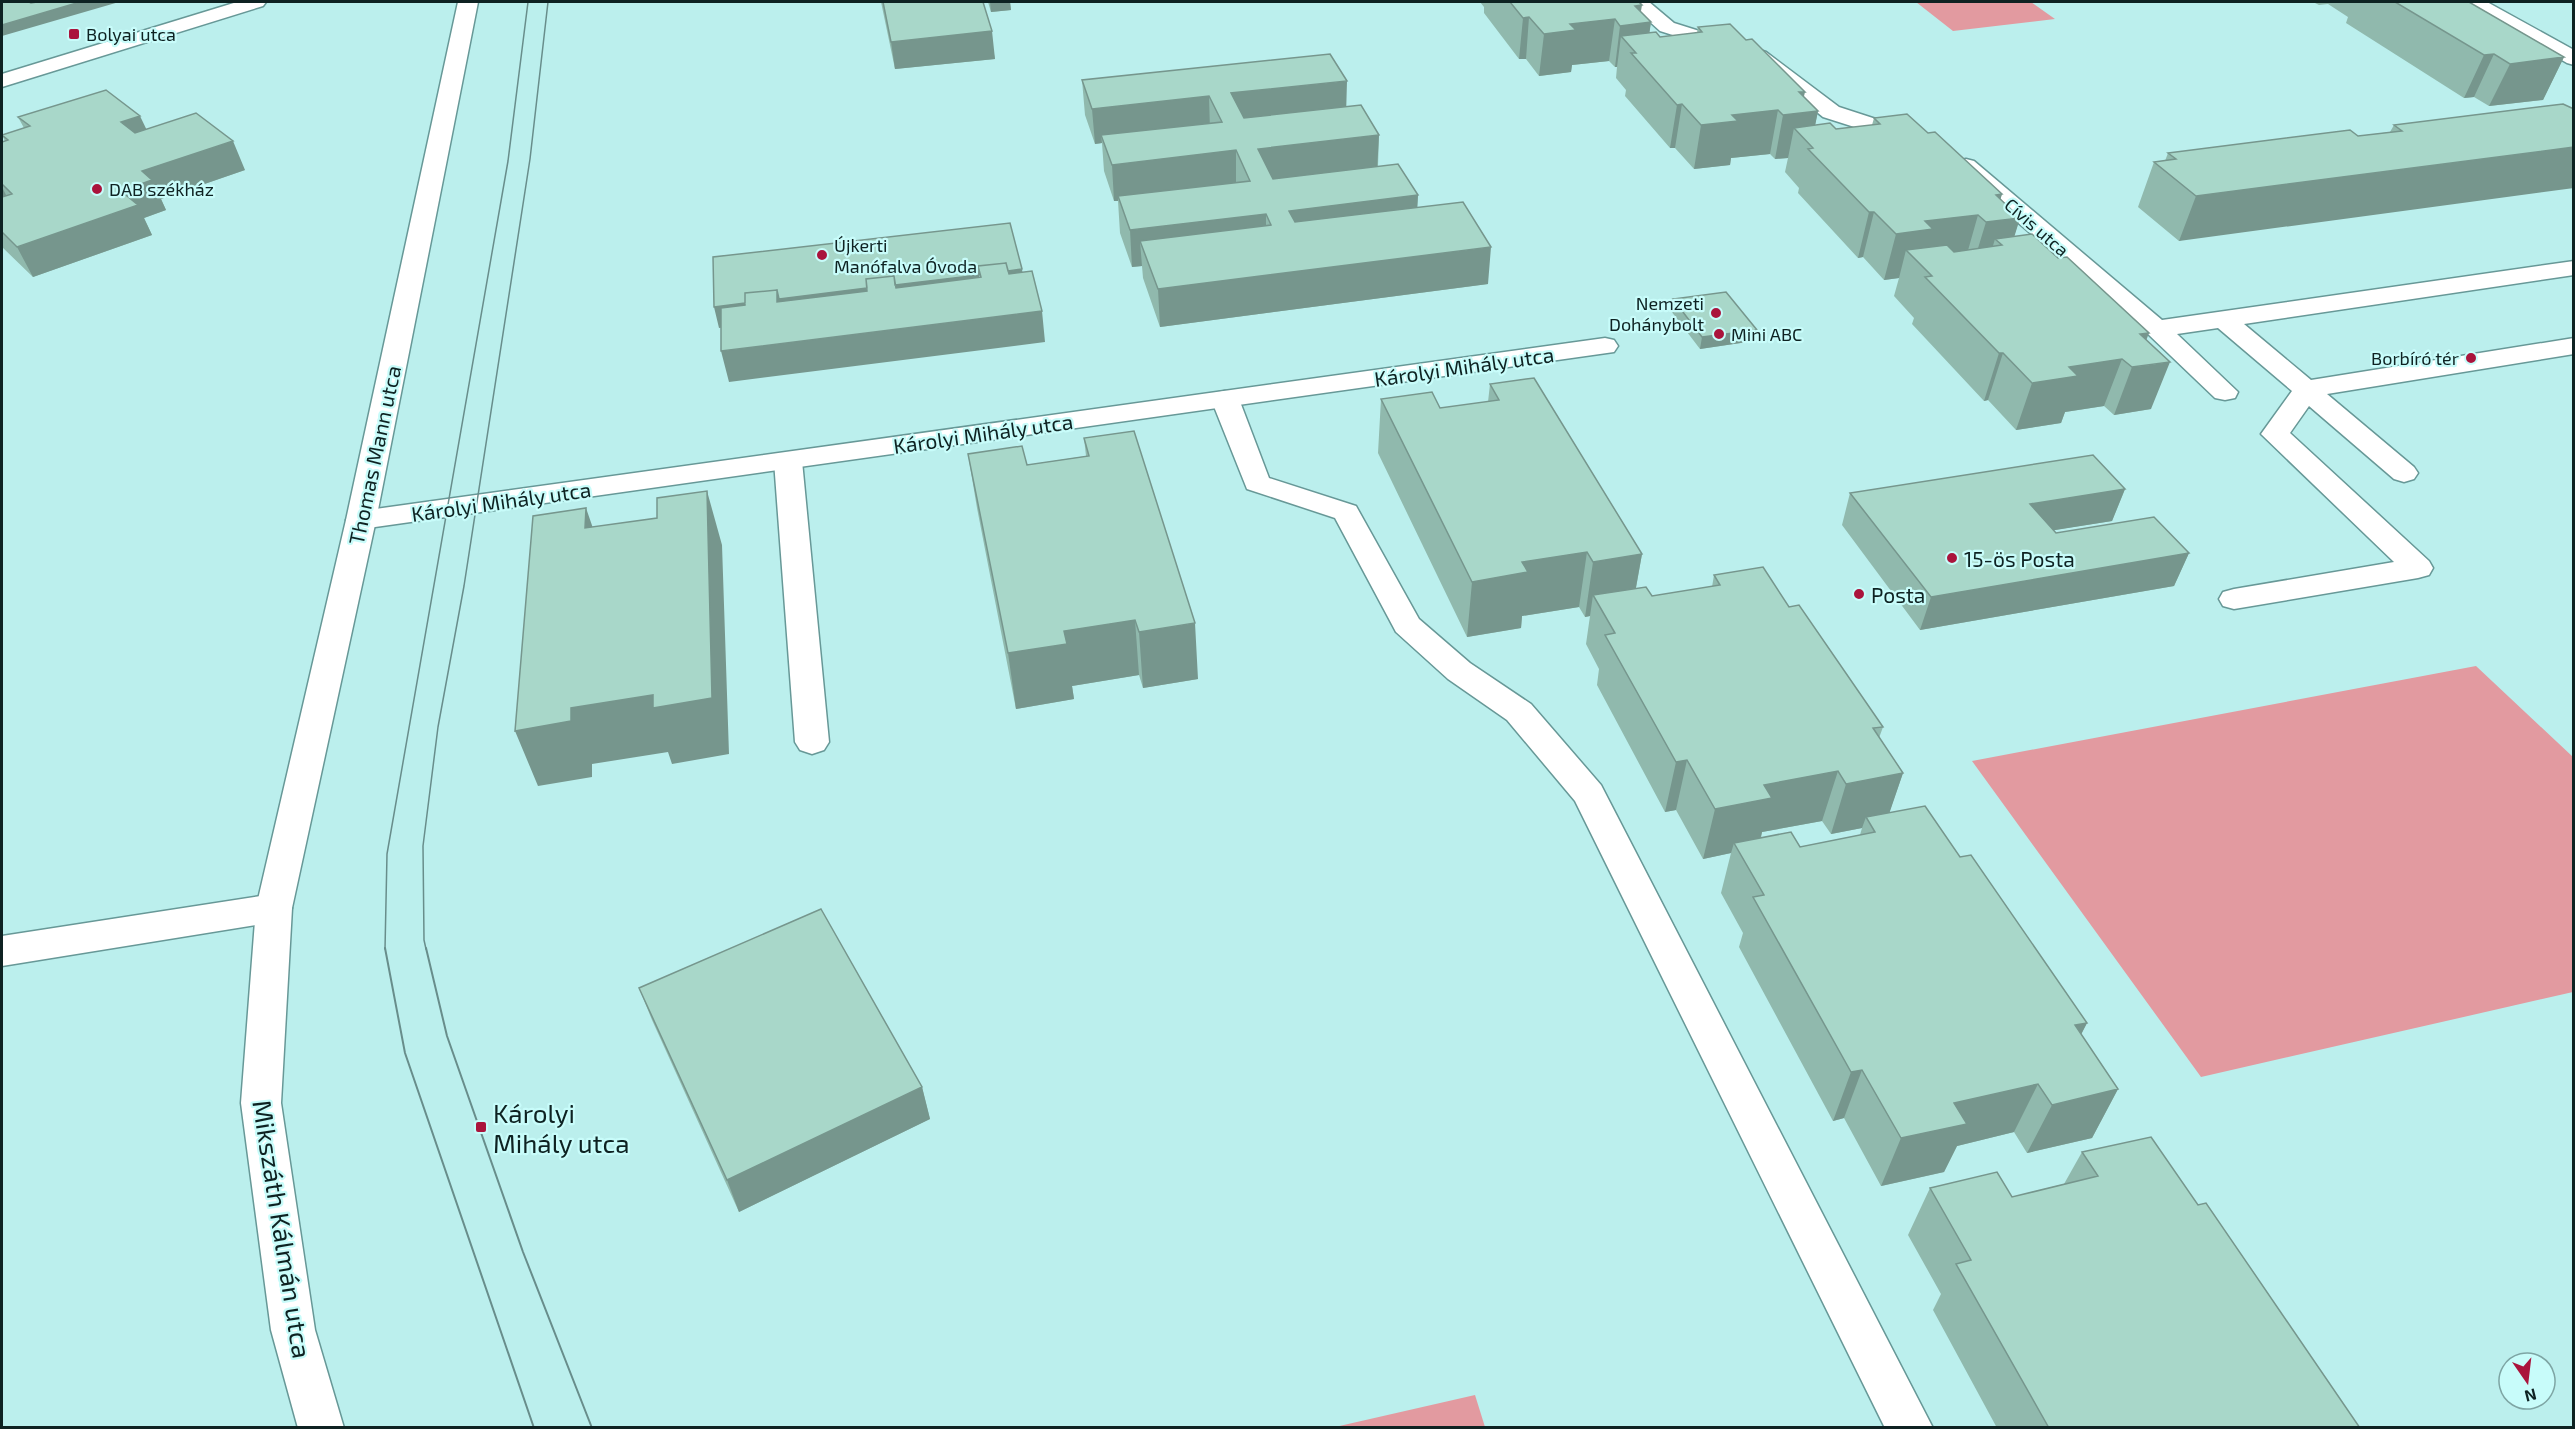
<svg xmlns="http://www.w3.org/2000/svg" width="2575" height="1429" font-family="'Exo 2',sans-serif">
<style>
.green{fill:#e29aa0}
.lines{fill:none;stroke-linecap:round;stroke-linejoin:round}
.service-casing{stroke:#679897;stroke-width:3}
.minor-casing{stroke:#679897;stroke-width:3}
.tertiary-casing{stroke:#679897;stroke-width:3}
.service{fill:#fff;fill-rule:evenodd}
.minor{fill:#fff;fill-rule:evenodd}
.tertiary{fill:#fff;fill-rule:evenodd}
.tram-far1{stroke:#688d8b;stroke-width:1.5}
.tram{stroke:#688d8b;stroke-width:2}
.wall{fill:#90b9ad;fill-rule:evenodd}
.shaded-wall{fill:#76968d}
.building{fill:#a8d7c9;stroke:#76968d;stroke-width:1.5}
.poi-dot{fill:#aa143c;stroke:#c8fcfa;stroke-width:2}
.labels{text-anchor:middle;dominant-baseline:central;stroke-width:4.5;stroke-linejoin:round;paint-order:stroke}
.far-poi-label{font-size:18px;fill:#0e2222;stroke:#c8fcfa;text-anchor:start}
.far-street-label{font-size:18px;fill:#0e2222;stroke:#c8fcfa}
.street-label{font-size:21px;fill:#0e2222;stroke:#c8fcfa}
.poi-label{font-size:21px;fill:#0e2222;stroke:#c8fcfa;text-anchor:start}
.near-poi-label{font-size:26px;fill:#0e2222;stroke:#c8fcfa;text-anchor:start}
.near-street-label{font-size:26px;fill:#0e2222;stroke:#c8fcfa}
</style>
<rect width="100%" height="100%" fill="#bbefed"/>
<path class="green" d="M1916 2H2031L2055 19 1953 31Z
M2476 666 2573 757V992L2201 1077 1972 761Z
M1475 1395 1485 1427H1335Z"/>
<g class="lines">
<defs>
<path id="service" d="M1628 2H1649L1674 23 1766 52 1839 107 1922 134 1925 139 1922 144 1914 146 1823 117 1752 60 1660 31Z
M2464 2H2487L2574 50V65L2567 63 2467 6Z
M1966 159 1974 161 2162 320 2574 261V275L2244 324 2311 380 2574 338V354L2327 394 2414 467 2418 473 2414 479 2404 482 2394 479 2309 406 2290 433 2429 561 2433 568 2429 575 2418 578 2234 609 2223 606 2219 599 2223 592 2234 589 2394 562 2261 434 2292 391 2218 328 2177 334 2238 392 2235 398 2225 400 2215 398 2148 334 1958 171 1955 166 1958 161Z
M1225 391 1235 393 1239 399 1269 478 1356 506 1419 619 1470 663 1531 704 1601 785 1933 1428H1885L1575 801 1507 720 1448 679 1396 632 1335 518 1247 489 1211 399 1215 393Z
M788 453 798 455 802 461 829 742 824 750 812 754 800 750 795 742 774 461 778 455Z"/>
<path id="minor" d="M237 2H266L263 6 2 87V74Z
M1605 338 1614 340 1618 346 1614 352 361 529 351 526 346 520 351 514 361 511Z
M274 894 287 898 292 908 287 918 274 922 2 966V936Z"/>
<path id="tertiary" d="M458 2H478L376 520 292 908 281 1103 315 1330 344 1428H298L271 1330 241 1103 256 908 346 520Z"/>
</defs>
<use href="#service" class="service-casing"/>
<use href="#minor" class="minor-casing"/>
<use href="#tertiary" class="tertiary-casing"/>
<use href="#service" class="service"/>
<use href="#minor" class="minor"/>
<use href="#tertiary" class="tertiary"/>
<path class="tram-far1" d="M385 949 387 854 508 161 528 2
M426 949 424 940 423 846 438 727 464 586 530 159 548 2"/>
<path class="tram" d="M385 948 405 1053 534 1428
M426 948 447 1036 523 1252 592 1428"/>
</g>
<path class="wall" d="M881 2H983L995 59 895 69Z
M988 2H1010L1011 10 991 12Z
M1480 2H1639L1641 12 1651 22 1649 33 1660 37 1697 33 1698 27 1804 97 1818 111 1815 125 1836 129 1872 125 1874 118 1928 133 2002 194 2000 199 2020 218 2014 236 2146 340 2151 409 2114 415 2104 406 2065 412 2061 423 2016 430 1988 400 1984 401 1912 324 1914 318 1894 296 1899 278 1884 280 1863 257 1858 258 1798 193 1799 188 1785 172 1788 158 1775 159 1770 154 1731 158 1730 165 1694 169 1675 148H1670L1625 96 1626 90 1616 78 1617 67H1615L1609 61 1572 65 1571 72 1539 76 1526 59H1519L1484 13V7Z
M2313 2H2469L2564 57 2543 100 2489 106 2474 97 2464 98 2346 23 2348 17 2328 4 2319 5Z
M1082 80 1346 107 1379 135 1378 166 1418 195 1417 208 1488 284 1160 327 1143 278 1142 266 1132 267 1120 233 1118 201H1114L1104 171 1102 143 1095 144 1085 115Z
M2563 104 2179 241 2138 207 2154 162 2165 161 2168 153 2358 136 2390 132 2394 125Z
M18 117 147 129 245 170 161 199 166 210 144 218 152 235 33 277 2 247V142L5 141 2 135 24 128Z
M1673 299 1757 330 1754 341 1700 349 1671 311Z
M1490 384 1642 554 1636 588 1652 596 1712 587 1714 575 1789 607 1883 727 1879 738 1903 773 1889 813 1960 857 2087 1023 2081 1034 2118 1089 2092 1138 2027 1153 2014 1132 1957 1146 1944 1172 1881 1186 1844 1118 1833 1121 1739 947 1743 933 1721 893 1731 853 1703 859 1676 810 1665 812 1597 685 1599 669 1586 644 1590 616 1585 617 1579 607 1522 616 1521 628 1467 637 1378 453 1381 399 1440 408 1488 402ZM1822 821 1831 834 1862 828 1860 835 1800 847 1761 838 1762 832Z
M1084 438 1198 679 1143 688 1139 675 1072 686 1074 699 1016 709 977 508 968 454 1027 465 1086 456Z
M2125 489 2112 521 2054 530 2056 533 2189 553 2174 586 1920 630 1842 525 1850 493Z
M639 988 922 1087 930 1119 739 1212 652 1020Z
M2082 1152 2198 1205 2360 1428H1997L1933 1310 1941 1294 1908 1235 1930 1188 2012 1197 2064 1184Z"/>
<path class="shaded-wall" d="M80 2H119L2 36V25Z
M990 2H1010L1011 10 991 12Z
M1026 2H1042L1026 3Z
M1642 5 1639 23 1651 22 1645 64 1621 36 1617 67H1615L1620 26 1635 6Z
M1529 17 1526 59H1519L1523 18Z
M1615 19 1609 61 1572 65 1571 72 1539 76 1544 34 1570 24Z
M992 31 995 59 895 69 891 42Z
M2494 54 2474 97 2464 98 2484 55Z
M2564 57 2543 100 2489 106 2510 64Z
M1347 81 1346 116 1232 128 1231 93Z
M1799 92H1805L1800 113 1818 111 1811 146 1794 128 1788 158 1775 159 1783 115Z
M1209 96 1210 131 1101 135 1102 143 1095 144 1092 109Z
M1682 104 1675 148H1670L1677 105Z
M1778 110 1770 154 1731 158 1730 165 1694 169 1701 125 1732 115Z
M140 116 154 145 135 151 121 122Z
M1379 135 1377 171 1259 184 1258 149Z
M233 141 245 170 161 199 166 210 144 218 152 235 33 277 17 247 121 191 142 171Z
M2574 147V188L2179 241 2196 196Z
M1236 150V186L1118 196V201H1114L1112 165Z
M2 187 14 211 2 216Z
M2002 194 1994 221 2020 218 2006 264 2002 245 1995 239 1987 266 1972 268 1986 222 1996 195Z
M1418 195 1416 232 1289 248V211Z
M1869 212H1874L1863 257 1858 258Z
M1266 214V251L1140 241 1142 266 1132 267 1130 230Z
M1978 215 1965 261 1906 250 1899 278 1884 280 1896 234 1925 221Z
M1491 247 1488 284 1160 327 1158 289Z
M1022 269 1025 291 980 275Z
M979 275 982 296 719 328 714 307 777 290Z
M1042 311 1045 342 729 382 721 351Z
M1757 330 1754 341 1700 349 1702 337Z
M2149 333 2136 367 2170 362 2151 409 2114 415 2132 367 2140 334Z
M1999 353H2003L1988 400 1984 401Z
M2122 359 2104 406 2065 412 2061 423 2016 430 2032 383 2069 367Z
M2125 489 2112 521 2018 536 2030 504Z
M707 491 722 545 729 754 672 764 668 752 592 764V777L538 786 515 731 571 708Z
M586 508 605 563 585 528Z
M1587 552 1579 607 1522 616 1521 628 1467 637 1472 582 1522 562Z
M2189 553 2174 586 1920 630 1931 597Z
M1642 554 1632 609 1593 595 1590 616 1585 617 1593 562Z
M1135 620 1139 675 1072 686 1074 699 1016 709 1008 653 1064 631Z
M1195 623 1198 679 1143 688 1139 632Z
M1687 760 1676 810 1665 812 1676 762Z
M1838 771 1822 821 1762 832 1758 848 1734 843 1731 853 1703 859 1715 809 1764 785Z
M1903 773 1886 823 1866 817 1862 828 1831 834 1846 784Z
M2087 1023 2062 1072 2075 1025Z
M1862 1070 1844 1118 1833 1121 1851 1072Z
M2038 1084 2014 1132 1957 1146 1944 1172 1881 1186 1901 1138 1954 1103Z
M922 1087 930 1119 739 1212 727 1180Z
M2118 1089 2092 1138 2027 1153 2052 1105Z"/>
<path class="building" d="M2 2H29L31 3 37 2H80L2 25Z
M883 2H983L992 31 891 42Z
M1510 2H1639L1642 5 1635 6 1651 22 1620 26 1615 19 1570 24 1576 30 1544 34 1529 17 1523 18Z
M2395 2H2469L2564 57 2510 64 2494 54 2484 55Z
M1730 24 1746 40 1752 39 1805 92H1799L1818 111 1783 115 1778 110 1732 115 1738 121 1701 125 1682 104 1677 105 1631 53H1636L1621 36 1656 32 1660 37 1702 32 1698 27Z
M1330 54 1347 81 1231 93 1244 118 1361 105 1379 135 1258 149 1273 179 1398 164 1418 195 1289 211 1295 222 1463 202 1491 247 1158 289 1140 241 1271 225 1266 214 1130 230 1118 196 1250 181 1236 150 1112 165 1101 135 1222 122 1209 96 1092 109 1082 80Z
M106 90 140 116 121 122 135 133 196 113 233 141 142 171 152 180 121 191 138 205 17 247 2 232V197L12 194 2 184V142L8 140 2 135 30 126 18 117Z
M2563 104 2574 109V147L2196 196 2154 162 2176 159 2168 153 2350 130 2358 136 2402 131 2394 125Z
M1907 114 1928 133 1935 132 2002 194 1996 195 2020 218 1986 222 1978 215 1925 221 1933 229 1896 234 1874 212H1869L1808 149 1813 148 1794 128 1830 123 1836 129 1880 124 1874 118Z
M1010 223 1022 269 1008 271 1006 263 978 266 979 275 895 285 894 276 866 279 867 288 779 299 777 290 745 293V303L714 307 713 257Z
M2032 234 2058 258 2067 257 2149 333 2140 334 2170 362 2132 367 2122 359 2069 367 2078 376 2032 383 2003 353H1999L1925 277 1932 276 1906 250 1947 245 1954 252 2002 245 1995 239Z
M1006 263 1009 274 1032 271 1042 311 721 351V308L745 305V293L777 290V302L867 291 866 279 894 276 896 288 981 277 978 266Z
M1726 292 1757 330 1702 337 1673 299Z
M1534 378 1642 554 1593 562 1587 552 1522 562 1528 572 1472 582 1381 399 1432 392 1440 408 1499 400 1490 384Z
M1134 431 1195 623 1139 632 1135 620 1064 631 1067 644 1008 653 968 454 1022 446 1027 465 1089 456 1084 438Z
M2093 455 2125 489 2030 504 2056 533 2154 517 2189 553 1931 597 1850 493Z
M707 491 712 698 653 708V695L571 708V721L515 731 533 516 586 508 585 528 657 518V498Z
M1763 567 1789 607 1799 605 1883 727 1873 728 1903 773 1846 784 1838 771 1764 785 1772 798 1715 809 1687 760 1676 762 1605 635 1615 633 1593 595 1646 587 1652 596 1720 585 1714 575Z
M1925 806 1960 857 1971 855 2087 1023 2075 1025 2118 1089 2052 1105 2038 1084 1954 1103 1967 1124 1901 1138 1862 1070 1851 1072 1753 897 1764 895 1734 843 1791 832 1800 847 1875 832 1866 817Z
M821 909 922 1087 727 1180 639 988Z
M2151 1137 2198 1205 2206 1203 2360 1428H2049L1956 1264 1971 1260 1930 1188 1997 1172 2012 1197 2098 1176 2082 1152Z"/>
<g class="poi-dot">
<rect x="68" y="28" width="12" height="12" rx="3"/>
<circle cx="97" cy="189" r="6"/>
<circle cx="822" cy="255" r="6"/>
<circle cx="1716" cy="313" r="6"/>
<circle cx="1719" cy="334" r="6"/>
<circle cx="2471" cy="358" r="6"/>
<circle cx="1952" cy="558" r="6"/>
<circle cx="1859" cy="594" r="6"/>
<rect x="475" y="1121" width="12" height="12" rx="3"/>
</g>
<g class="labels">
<g class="far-poi-label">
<text x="86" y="34">Bolyai utca</text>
<text x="109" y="189">DAB székház</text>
<text x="834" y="245">Újkerti<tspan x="834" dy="21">Manófalva Óvoda</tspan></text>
<text x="1704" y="303" text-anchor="end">Nemzeti<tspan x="1704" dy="21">Dohánybolt</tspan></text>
<text x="1731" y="334">Mini ABC</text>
<text x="2459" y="358" text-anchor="end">Borbíró tér</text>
</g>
<g class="far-street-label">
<text transform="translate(2037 227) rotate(41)">Cívis utca</text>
</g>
<g class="street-label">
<text transform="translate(1464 366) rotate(-8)">Károlyi Mihály utca</text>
<text transform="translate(983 433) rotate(-8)">Károlyi Mihály utca</text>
<text transform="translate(374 455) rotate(-78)">Thomas Mann utca</text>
<text transform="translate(501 501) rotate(-8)">Károlyi Mihály utca</text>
</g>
<g class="poi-label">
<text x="1964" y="558">15-ös Posta</text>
<text x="1871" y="594">Posta</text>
</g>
<g class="near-poi-label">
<text x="493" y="1112">Károlyi<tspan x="493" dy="30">Mihály utca</tspan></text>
</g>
<g class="near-street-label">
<text transform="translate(283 1229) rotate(81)">Mikszáth Kálmán utca</text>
</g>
</g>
<rect width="2575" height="1429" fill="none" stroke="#0e2222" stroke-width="6"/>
<g transform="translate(2527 1381) rotate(166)"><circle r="28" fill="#c8fcfa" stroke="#7ea5a4" stroke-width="1.5"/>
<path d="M0-4.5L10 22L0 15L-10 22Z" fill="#aa143c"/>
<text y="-9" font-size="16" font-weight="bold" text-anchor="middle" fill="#0e2222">N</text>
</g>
</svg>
